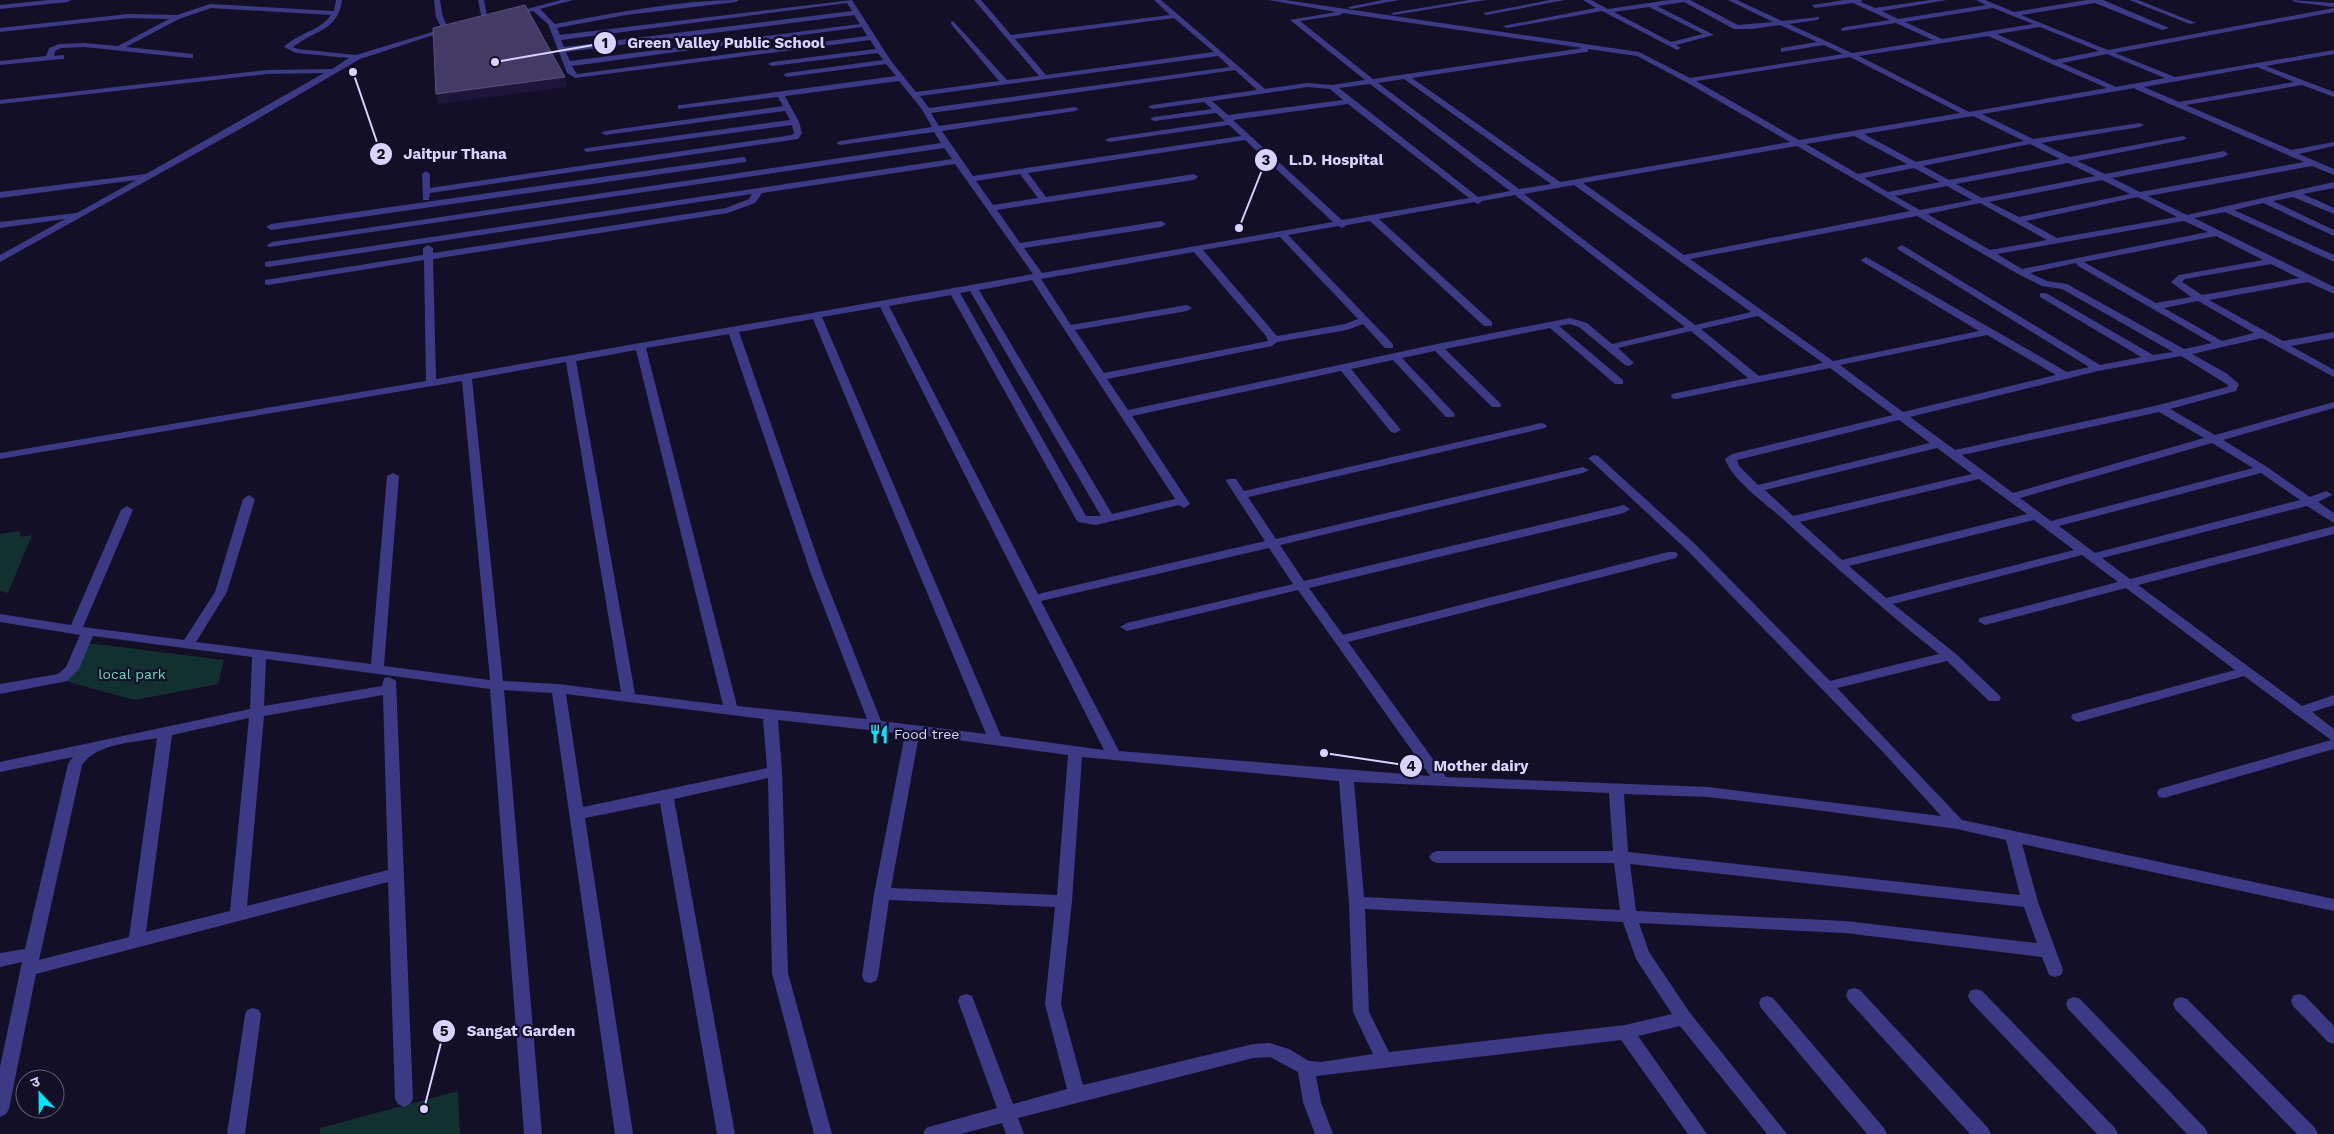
<svg xmlns="http://www.w3.org/2000/svg" width="2334" height="1134" font-family="'Work Sans','Noto Sans Devanagari',sans-serif">
<style>
.green{fill:#12302f}
.lines{fill:none;stroke-linecap:round;stroke-linejoin:round}
.minor{fill:#3d3a85;fill-rule:evenodd}
.shaded-wall{fill:#1d163a}
.building{fill:#433a66;stroke:#5a527e}
.labels{text-anchor:middle;dominant-baseline:central;stroke-width:4.5;stroke-linejoin:round;paint-order:stroke}
.park-label{font-size:14px;fill:#5fe0c0;stroke:#130f26}
.poi-label{font-size:14px;fill:#d9d4ff;stroke:#130f26;text-anchor:start}
.leader{fill:none;stroke:#d9d4ff;stroke-width:2}
.callout-dot{fill:#d9d4ff;stroke:#130f26;stroke-width:2}
.mark-label{font-size:15px;text-anchor:middle;font-weight:bold;fill:#111}
.callout-label{font-size:15px;text-anchor:middle;font-weight:bold;fill:#d9d4ff;stroke:#130f26;stroke-width:4.5;stroke-linejoin:round;paint-order:stroke}
</style>
<rect width="100%" height="100%" fill="#130f26"/>
<path class="green" d="M20 531V537L32 535 8 593 0 591V534Z
M85 644H96L224 660 218 684 135 700 65 681Z
M458 1091 460 1134H320V1128Z"/>
<g class="lines">
<path class="minor" d="M48 0H71L68 2 0 9V5Z
M336 0H342C338 31 315 30 293 47L298 49 356 55 442 29 436 17 434 0H440C442 11 442 23 452 29L360 59 249 124 0 262V255L65 219 0 228V222L77 213 136 180 0 198V192L146 174 324 73 267 74 0 104V100L267 70 332 69 349 58 296 53 284 47C298 33 320 31 331 15L211 8 179 19 126 47 193 54V58H190L84 47 61 48 55 51 54 56 64 55V59H61L0 65V61L46 56 49 48 59 44 84 43 118 46 169 19 128 18 0 32V28L128 14 177 15 210 4 334 11Z
M478 0H484L488 21 482 20Z
M561 0H573L540 9 555 24C616 13 678 0 739 0L736 2 626 15 557 28 560 35 852 0 891 61 916 92 999 81 951 24V22L953 21 1007 80 1039 76 974 0H981L1011 35 1170 15 1154 0H1161L1265 89 1307 83 1332 85 1365 80 1290 20 1336 12 1268 0H1285L1639 52 1690 78 1843 54 1824 45 1781 52V48L1817 42 1780 25 1751 29H1734L1684 2 1657 6 1714 35 1676 45 1681 48 1677 50 1602 11 1507 28 1503 26 1596 8 1583 0H1591L1608 9 1669 0H1690L1738 25 1773 22 1728 0H1737L1782 21 1819 17V19L1817 20 1789 24 1852 53 1933 40 1896 23 1842 31 1841 29 1845 27 1890 20 1853 3 1815 8 1812 6 1813 5 1844 0H1862L1861 2 1875 8 1930 0H1947L1882 11 1898 19 1986 5 1976 0H1985L2014 12 2087 0H2103L2169 28 2162 30 2095 3 2021 15 2108 50 2334 8V12L2115 53 2175 77 2334 50V54L2266 66 2334 92V97L2302 85 2186 105 2291 150 2334 142V146L2299 154 2334 169V175L2312 166 2148 196 2187 215 2334 182V188L2303 194 2334 208V214L2293 197 2273 201 2334 230V236L2263 203 2234 210 2334 255V262L2225 212 2194 218 2334 287V294L2308 282 2209 300 2283 341 2334 332V338L2291 346 2334 370V377L2262 338 2192 354 2226 373 2239 384 2236 391 2170 409 2215 435 2334 402V408L2223 440 2267 467 2310 497 2326 491 2330 493 2332 495 2318 502 2334 513V523L2307 506 2102 558 2130 579 2334 526V534L2138 585 2302 706 2334 695V705L2312 712 2334 729V749L2164 798 2159 797 2157 793 2159 789 2331 740 2244 676 2078 722 2073 720 2071 717 2073 714 2235 670 2126 588 1985 625 1978 621 1980 618 2118 582 2082 555 1893 604 1955 653 1999 695 2001 698 1999 701H1989L1947 661 1837 688 1962 820 2334 899V911L2022 844 2038 902 2063 970 2061 975 2055 977 2049 975 2042 957 1845 933 1639 923 1649 952 1690 1013 1787 1134H1767L1680 1026 1638 1036 1707 1134H1688L1621 1040 1316 1076 1321 1102 1333 1134H1315L1303 1102 1298 1072 1270 1057 1253 1058 1018 1118 1024 1134H1006L1002 1123 961 1134H923L926 1128 932 1126 997 1108 958 1001 960 996 966 994 972 996 974 1001 1013 1104 1067 1089 1045 1004 1055 907 889 900 878 976 876 981 870 983 864 981 862 976 874 894 905 734 778 720 782 771 788 973 832 1134H814L772 973 768 778 674 799 735 1134H717L660 803 585 818 633 1134H615L552 693 504 690 542 1134H524L490 689 266 659 264 706 382 686 384 678 389 677 396 681 413 1099 410 1104 404 1107 398 1104 395 1099 388 882 36 974 9 1109 6 1114 0 1117V1067L22 962 0 967V953L25 949 68 764 73 757 0 772V762L250 709 252 657 93 636 79 669 67 681 0 694V684L58 674 66 667 80 635 0 622V614L71 625 121 510 127 506 133 510 83 627 184 640 215 592 243 499 249 495 255 499 227 592 196 642 371 664 387 476 393 473 399 476 384 666 490 680 462 381 0 459V453L426 381 424 260 268 285 265 284V280L423 255V248L428 245 433 248V253L726 208 749 199 752 194 268 267 265 266V262L952 159 944 148 269 247 267 245 272 242 941 143 934 132 840 145 836 143 840 141 932 127 921 108 899 81 785 96 799 122 802 133 798 139 430 193 429 200H423L422 174 426 171 430 174V188L792 135 794 133 792 125 587 152 583 150 587 148 790 120 785 111 605 135 601 133 605 131 783 106 778 97 678 109V105H681L896 76 886 64 787 77 783 75 787 73 883 60 878 53 772 66 768 64 772 62 876 49 870 40 575 78 567 73 548 24 533 11 511 16 508 14ZM847 3 852 11 564 47 561 40ZM1649 7 1703 34 1671 42 1614 12ZM1993 8 2033 24 1942 39 1905 22ZM1343 13 1583 48 1373 79 1300 21 1340 15ZM854 15 860 24 570 61 566 52ZM1174 18 1214 52 1046 75 1015 39ZM862 27 867 36 577 74 572 66ZM2040 27 2099 51 2054 60 1997 34ZM1988 36 2107 88 1969 112 1859 56ZM1588 49 1637 56 1686 82 1790 142 1560 182 1412 78 1585 52H1588ZM2107 54 2165 78 2116 87 2062 63ZM1218 56 1230 67 929 108 920 96ZM1850 57 1960 113 1799 140 1696 81ZM2257 67 2294 82 2179 102 2144 87ZM1235 70 1257 90 1152 105 1148 107 1152 109 1204 102 1212 109 1154 117 1150 119 1154 121 1216 113 1225 121 1109 138 1105 140 1109 142 1229 125 1241 136 973 176 942 131 1075 111 1079 109 1075 107 939 126 931 113ZM1404 79 1551 184 1519 189 1378 83ZM1370 84 1510 191 1478 197 1339 88ZM1307 87 1330 89 1343 100 1228 115 1212 101ZM2135 88V89L2304 162 2140 192 2112 178 2224 157 2228 154 2224 151 2105 174 2077 161 2183 140 2187 138 2183 136 2070 157 2041 143 2140 127 2144 125 2140 123 2033 139 1982 114ZM1348 104 1469 198 1342 220 1233 120ZM1973 116 2024 141 1916 162 1864 134ZM1854 136 1907 164 1858 174 1806 144ZM1245 140 1333 222 1042 273 1024 248 1161 227 1166 224 1161 221 1020 243 997 210 1194 180 1198 177 1194 174 1046 197 1028 173ZM2030 144 2060 159 1949 180 1923 166ZM1797 146 1910 211 1684 255 1583 183ZM2068 163 2095 176 1982 198 1956 184ZM955 164 1033 274 436 379 433 259 728 213 755 203 762 193ZM1914 168 1940 182 1888 192 1864 178ZM1020 174 1038 198 993 205 976 181ZM2102 180 2130 194 2019 217 1989 202ZM1574 185 1751 312 1695 325 1524 194ZM1947 186 1972 200 1920 210 1895 196ZM1515 195 1685 327 1612 344 1587 323 1570 318 1437 344 1128 410 1107 379 1272 346 1277 342 1347 330 1363 324 1385 348H1393V344L1288 235 1338 226 1342 228 1347 225 1370 221 1484 326H1492V322L1379 219 1474 202 1478 204 1482 201ZM2138 197 2177 217 2057 238 2026 221ZM1980 203 2047 240 1990 250 1927 214ZM1917 216 2018 274 2042 286 2062 289 2173 352 2153 355 2046 293H2040V297L2141 357 2100 365 1902 245 1897 248 1899 250 2089 367 2067 372 1866 257 1861 260 1863 262 1979 331 1833 361 1690 259ZM2184 221 2208 232 2022 269 1997 254ZM2216 236 2263 260 2179 275 2171 282 2191 297 2156 303 2084 262ZM1280 237 1358 319 1345 324 1277 336 1203 250ZM1194 252 1266 336 1268 341 1104 373 1075 330 1187 311 1192 308 1187 305 1071 325 1041 279ZM2076 263 2078 266 2212 343 2184 349 2067 284 2047 281 2030 273ZM2271 264 2299 278 2202 295 2182 282 2185 279ZM1032 280 1175 499 1112 514 979 290ZM970 291 1101 516H1086L960 293ZM951 295 1076 519 1078 522 1096 525 1179 505 1184 508 1190 504 1132 416 1341 371 1391 432 1395 433 1401 430 1351 369 1393 360 1446 417H1454L1455 415 1454 413 1402 358 1435 351 1492 407H1500L1501 405 1500 403 1445 349 1550 328 1615 384H1623V380L1559 326 1570 324 1579 327 1625 365 1629 366 1634 363 1618 348 1691 331 1748 378 1672 394 1671 396 1672 398 1676 399 1830 368 1893 415 1732 454 1725 459C1733 481 1765 503 1783 519 1834 566 1885 611 1939 654L1830 681 1695 544 1598 456 1594 455 1588 458 1687 550 1883 752 1941 816 1708 787 1446 777 1348 642 1676 558 1678 555 1676 552H1668L1343 635 1309 588 1624 513 1630 509 1624 505 1304 581 1280 545 1583 473 1589 470 1583 467 1276 539 1248 497 1545 428 1547 426 1545 424 1541 423 1244 491 1236 479H1228L1226 481 1265 541 1038 594 889 306ZM2198 301 2254 333 2222 341 2164 308ZM880 307 1104 750 1001 736 822 317ZM1758 316 1823 363 1759 376 1701 329ZM813 319 986 734 881 721 823 574 739 332ZM729 334 811 574 867 719 737 706 646 348ZM1987 335 2056 375 1903 412 1840 365ZM636 350 723 705 635 694 576 361ZM2181 356 2228 385 2227 387 2159 405 1955 450 1910 417 2098 371ZM566 362 621 692 558 684 503 681 472 379ZM2159 412 2204 438 2013 493 1962 455ZM1899 420 1930 443 1758 485 1739 466 1737 460ZM2212 443 2253 468 2051 521 2020 498ZM1937 448 1972 474 1793 516 1765 490ZM2261 473 2300 500 2095 553 2059 526ZM1979 479 2027 514 1842 560 1800 522ZM2034 520 2074 550 1886 598 1849 566ZM1269 548 1293 584 1127 623 1120 627 1127 631 1298 590 1430 776 1119 751 1041 601ZM566 694 763 719 767 768 583 807ZM383 695 388 870 247 906 264 716ZM249 718 230 911 146 932 172 735ZM919 735 1068 755 1057 895 891 888ZM157 738 129 937 39 960 82 765C97 743 133 743 157 738ZM1082 757 1339 781 1349 903 1353 1012 1373 1054 1321 1062 1309 1061 1289 1049 1270 1043 1253 1044 1083 1085 1061 1004 1072 901ZM1354 782 1609 793 1613 851H1437L1432 853 1429 857 1432 861 1437 863H1614L1620 910 1364 897ZM1624 794 1708 797 1801 808 1957 829 2006 840 2020 895 1628 852ZM1630 864 2024 907 2037 943 1845 921 1636 911ZM1365 909 1623 922 1636 959 1672 1014 1625 1025 1389 1052 1369 1012Z
M1383 0H1399L1351 9 1348 7Z
M1469 0H1486L1394 15 1391 13Z
M1550 0H1565L1486 15 1483 13Z
M2129 0H2138L2196 23 2190 24Z
M2292 0 2334 3V7L2295 2Z
M743 157 746 158V162L271 230 266 227 271 224Z
M1854 988 1860 990 1988 1128 1991 1134H1970L1848 1000 1846 995 1848 990Z
M1976 989 1982 991 2115 1128 2118 1134H2097L1970 1001 1968 996 1970 991Z
M2299 994 2305 996 2334 1026V1044L2328 1042 2293 1006 2291 1001 2293 996Z
M1767 996 1773 998 1884 1128 1887 1134H1867L1761 1008 1759 1003 1761 998Z
M2074 997 2080 999 2205 1128 2208 1134H2187L2068 1009 2066 1004 2068 999Z
M2181 997 2187 999 2315 1128 2318 1134H2297L2175 1009 2173 1004 2175 999Z
M253 1008 259 1010 261 1015 245 1134H227L245 1015 247 1010Z"/>
</g>
<path class="shaded-wall" d="M565 77 567 87 438 104 436 94Z"/>
<path class="building" d="M525 5 565 77 436 94 433 28Z"/>
<defs>
<symbol id="restaurant-bare" viewBox="-9 -9 18 18"><path d="M-5-6h1v4h1v-4h1v4h1v-4h1v5L-1.5 .5V6h-2V.5L-5-1ZM5-6V6H3V1.5H1.5Q1.5-4 5-6Z" fill="#00e5ff" stroke="#130f26" stroke-width="2.5" paint-order="stroke"/></symbol>
</defs>
<g fill-rule="evenodd">
<use href="#restaurant-bare" x="865" y="720" width="28" height="28"/>
</g>
<g class="labels">
<g class="park-label">
<text x="132" y="674">local park</text>
</g>
<g class="poi-label">
<text x="894" y="734">Food tree</text>
</g>
</g>
<path class="leader" d="M495 62L605 43M353 72L381 154M1239 228L1266 160M1324 753L1411 766M424 1109L444 1031"/>
<g class="callout-dot">
<circle cx="495" cy="62" r="5"/>
<circle cx="353" cy="72" r="5"/>
<circle cx="1239" cy="228" r="5"/>
<circle cx="1324" cy="753" r="5"/>
<circle cx="424" cy="1109" r="5"/>
<circle cx="605" cy="43" r="12"/>
<circle cx="381" cy="154" r="12"/>
<circle cx="1266" cy="160" r="12"/>
<circle cx="1411" cy="766" r="12"/>
<circle cx="444" cy="1031" r="12"/>
</g>
<g class="mark-label">
<text x="605" y="48">1</text>
<text x="381" y="159">2</text>
<text x="1266" y="165">3</text>
<text x="1411" y="771">4</text>
<text x="444" y="1036">5</text>
</g>
<g class="callout-label">
<text x="726" y="48">Green Valley Public School</text>
<text x="455" y="159">Jaitpur Thana</text>
<text x="1336" y="165">L.D. Hospital</text>
<text x="1481" y="771">Mother dairy</text>
<text x="521" y="1036">Sangat Garden</text>
</g>
<g transform="translate(40 1094) rotate(338)"><circle r="24" fill="#130f26" stroke="#625e7d"/>
<path d="M0-4L9 19L0 12L-9 19Z" fill="#00e5ff"/>
<text y="-8" font-size="14" font-weight="bold" text-anchor="middle" fill="#d9d4ff">उ</text>
</g>
</svg>
